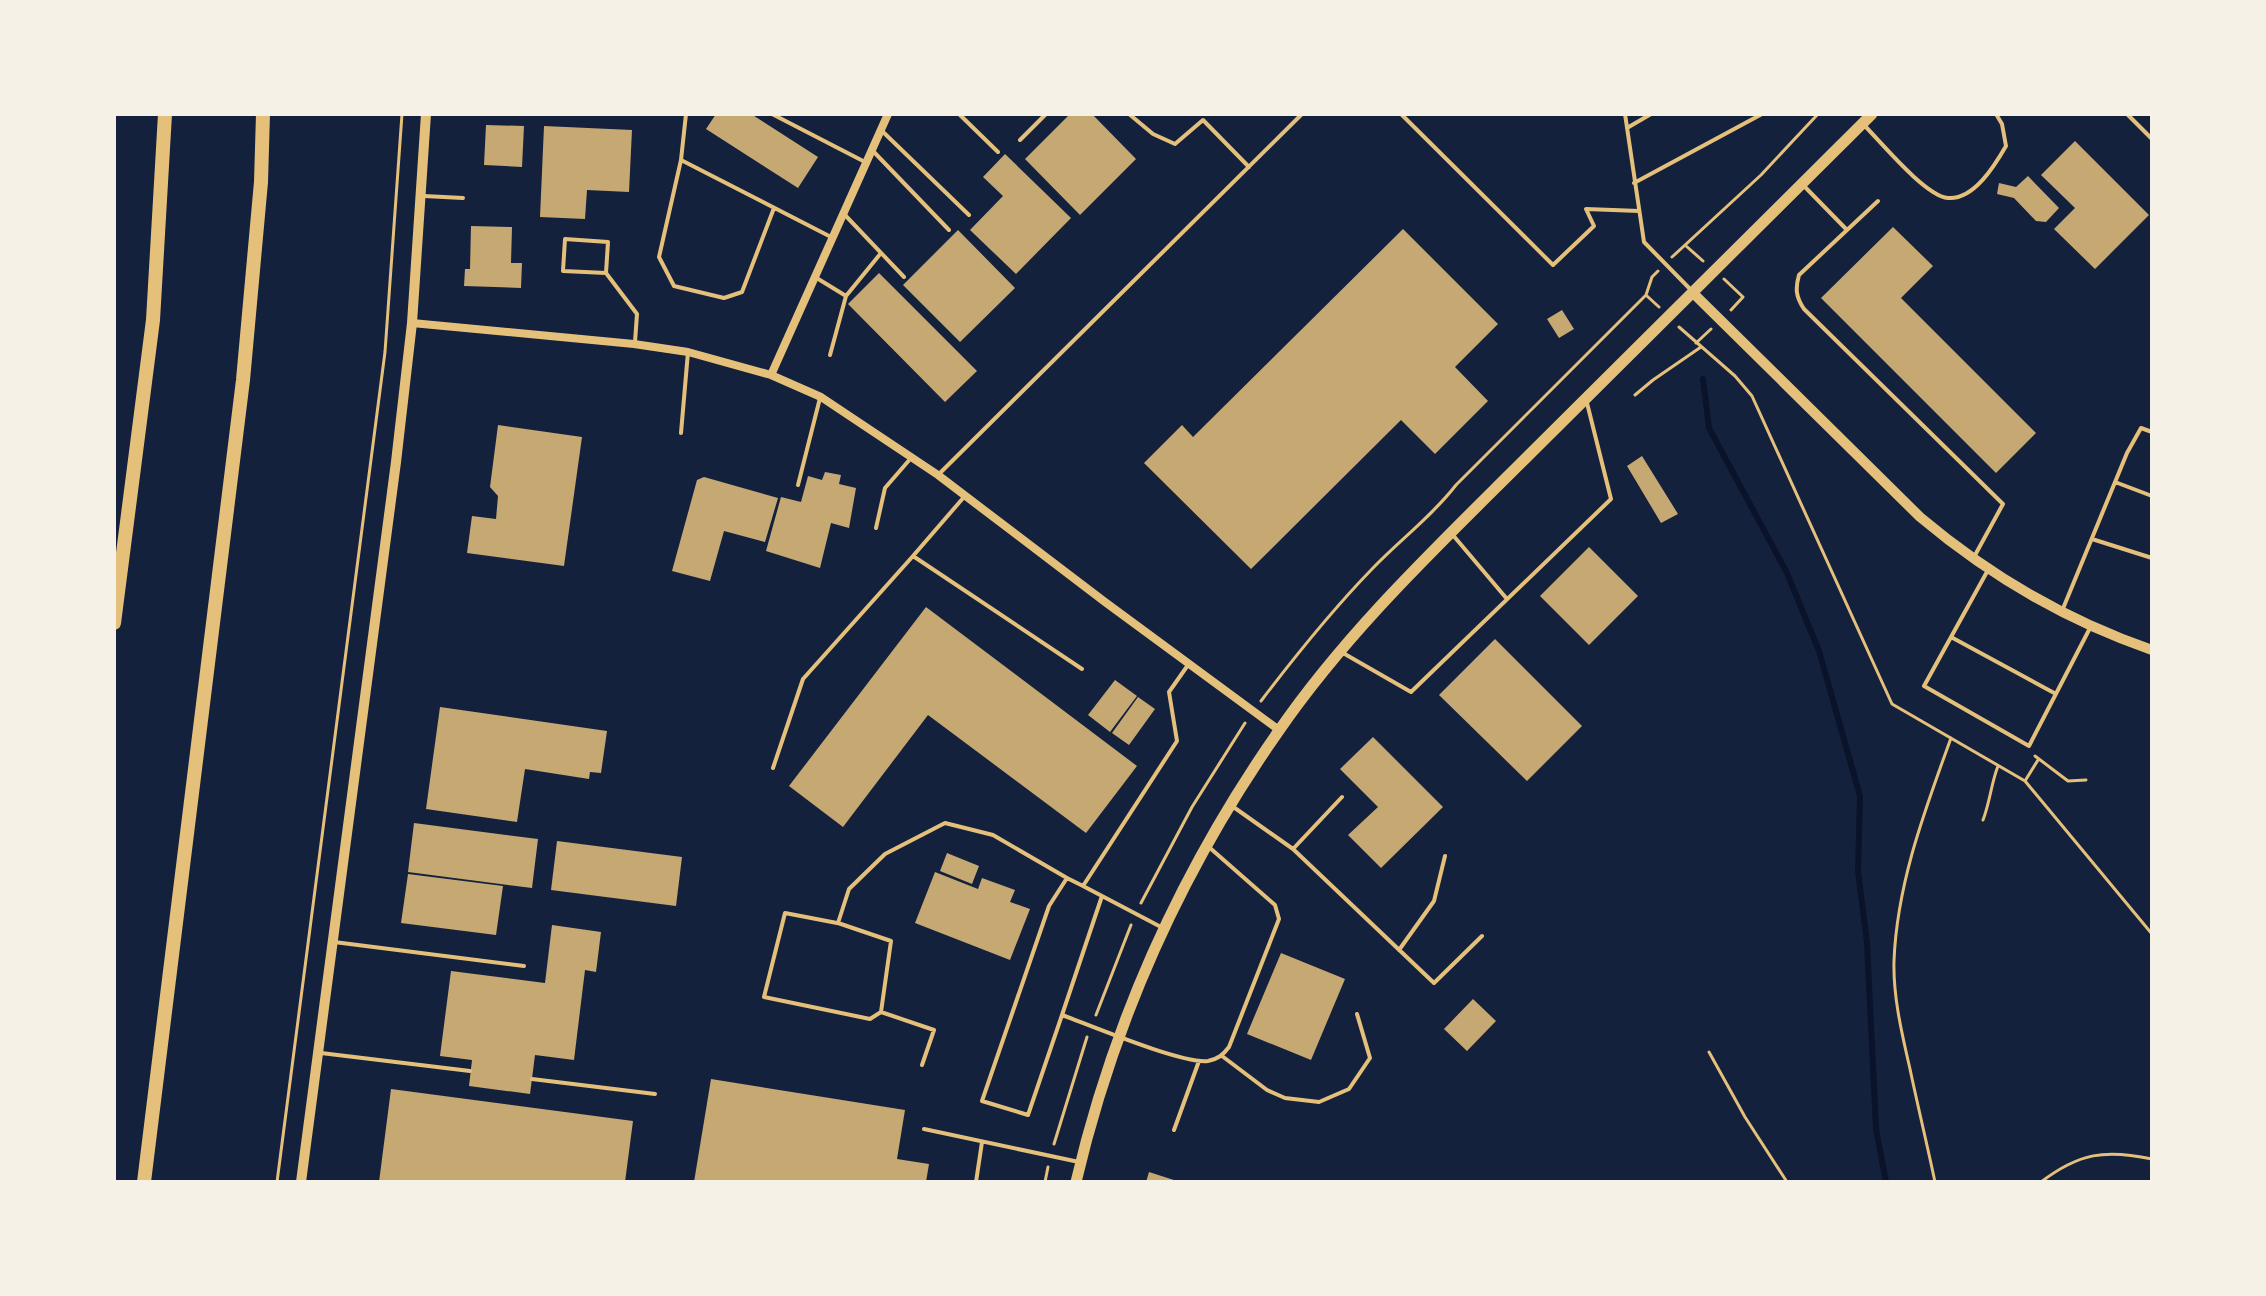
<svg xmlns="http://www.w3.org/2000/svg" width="2266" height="1296" font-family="Raleway,sans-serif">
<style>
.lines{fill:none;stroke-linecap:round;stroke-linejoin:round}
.stream{stroke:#0b132b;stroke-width:6}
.building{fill:#c6a872}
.path{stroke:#e5c07b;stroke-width:3}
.service{stroke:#e5c07b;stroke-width:4}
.minor{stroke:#e5c07b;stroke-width:8}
.tertiary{stroke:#e5c07b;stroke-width:10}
.secondary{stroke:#e5c07b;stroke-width:11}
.motorway{stroke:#e5c07b;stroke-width:14}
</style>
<rect width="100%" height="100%" fill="#14213d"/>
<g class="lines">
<path class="stream" d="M1703 379 1709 428 1787 573 1819 651 1860 796 1858 871 1867 943 1876 1129 1886 1182"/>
</g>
<path class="building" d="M716 114H751L818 157 798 188 706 129Z
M1070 114H1092L1136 159 1080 215 1025 159Z
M486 125 524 126 522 167 484 165Z
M544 126 632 130 629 192 587 190 585 219 540 217Z
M2075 141 2149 215 2095 269 2054 229 2075 208 2041 175Z
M1005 154 1071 218 1016 274 970 230 1003 196 983 177Z
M2028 176 2059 208 2046 222 2036 221 2014 198 1997 194 1999 183 2016 187Z
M471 226 512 227 511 263H522L521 288 464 286 465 269H470Z
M1893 227 1933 266 1901 298 2036 433 1996 473 1821 298Z
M1403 229 1498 324 1455 367 1488 401 1435 454 1401 420 1251 569 1144 463 1182 425 1193 437Z
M958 230 1015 288 960 342 903 285Z
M879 273 977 371 945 402 848 304Z
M1562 310 1574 329 1559 338 1547 319Z
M498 425 582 437 564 566 467 553 472 516 496 519 498 496 490 487Z
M1642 456 1678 514 1661 523 1627 466Z
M825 472 841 475 839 484 856 488 849 528 831 523 820 568 766 551 781 497 801 502 808 476 822 480Z
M704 477 778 498 765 542 724 531 710 581 672 571 697 480Z
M1589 547 1638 596 1589 645 1540 596Z
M926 607 1137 766 1086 833 928 715 843 827 789 786Z
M1495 639 1582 726 1527 781 1439 695Z
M1115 680 1137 696 1110 732 1088 715Z
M1138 697 1155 709 1129 745 1112 733Z
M440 707 607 731 601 773 590 772 589 779 525 769 517 822 426 809Z
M1373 737 1443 807 1381 868 1348 835 1378 807 1340 769Z
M414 823 538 839 532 888 408 872Z
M557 841 682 857 676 906 551 890Z
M947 853 979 866 972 884 940 871Z
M935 872 978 889 982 878 1015 890 1010 902 1030 909 1010 960 915 923Z
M408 874 503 886 496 935 401 923Z
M552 925 601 932 596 972 585 970 574 1060 535 1055 530 1094 469 1086 472 1060 440 1056 451 971 545 983Z
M1281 953 1345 979 1311 1060 1247 1034Z
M1473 999 1496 1021 1467 1051 1444 1029Z
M711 1079 905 1110 897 1159 929 1164 926 1182H694Z
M391 1089 633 1121 625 1182H379Z
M1149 1172 1177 1181V1182H1146Z"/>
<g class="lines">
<path class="path" d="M1685 245 1703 261
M1672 257 1761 175 1818 114
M1724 279 1743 297 1731 310
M1647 296 1659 307
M1679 327 1735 376 1752 396 1892 704 2025 781 2152 934
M1696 343 1711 329
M1635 395 1653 380 1701 347
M1261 701C1296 655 1332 610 1373 568 1400 540 1432 516 1456 485L1646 295 1652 277 1658 271
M2035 756 2068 781 2086 780
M2025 781 2038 760
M1983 820C1990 802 1991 784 1998 766
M1141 903 1192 807 1245 723
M1096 1015 1131 925
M1709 1052 1745 1117 1787 1182
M1054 1144 1087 1037
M277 1182 385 352 402 114
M1045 1182 1048 1167
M1935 1182C1927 1144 1918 1107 1910 1069 1902 1034 1893 997 1894 961 1897 883 1925 810 1951 738
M2041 1182C2079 1153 2105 1149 2152 1159"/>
<path class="service" d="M772 114 865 162
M959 114 998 152
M1129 114 1153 134 1175 144 1203 120 1249 167
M1401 114 1553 265 1594 226 1586 209 1639 211
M1625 114 1644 242 1692 291
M2127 114 2152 139
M1863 124C1881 142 1925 196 1948 198 1974 200 1995 165 2006 146L2002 124 1996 114
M1627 128 1651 114
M881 130 969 215
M1020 140 1046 114
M872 150 949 230
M681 160 686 114
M1634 183 1762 114
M1804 186 1847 230
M424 196 463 198
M1878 201 1799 275C1795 289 1796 297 1804 309L2003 504 1974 557
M774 208 742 292 724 298 674 286 659 257 681 160 831 237
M844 214 904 277
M606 273 563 271 565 239 608 242 606 273 637 314 635 342
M815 277 846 296
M830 355 846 296 881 253
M681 433 688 352
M938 475 1302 114
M2115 482 2152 496
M798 485 820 398
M964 497 913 556 1082 669
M876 528 885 488 911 458
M1452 534 1507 599
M2092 539 2152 558
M1988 570 1924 686 2029 746 2090 628
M2062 611 2127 453 2141 428 2152 432
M1951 637 2056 694
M1343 653 1411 692 1611 499 1586 399
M773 768 803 679 913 556
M1232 806 1293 849 1342 797
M1293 849 1434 983 1482 936
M1102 896 1062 1015C1092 1026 1182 1064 1208 1061 1218 1059 1223 1055 1229 1047L1279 919 1275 905 1210 848
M837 923 785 913 764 997 870 1019 881 1012
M1161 927 1083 886 1177 741 1169 692 1188 665
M334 942 524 966
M1399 950 1434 901 1445 856
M1062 1015 1028 1115 982 1101 1049 906 1067 878 1083 886
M321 1053 470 1071
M1222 1056 1267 1090 1285 1098 1319 1102 1349 1089 1370 1058 1357 1014
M922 1065 934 1030 881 1012 891 941 838 923 849 889 885 854 945 823 993 835 1067 878
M532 1079 655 1094
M924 1129 1079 1162
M1174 1130 1199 1061
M976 1182 982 1142"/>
<path class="minor" d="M412 323 634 344 688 352 771 375 821 397 938 475 1105 602 1279 730
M771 375 888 114"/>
<path class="tertiary" d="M1693 293 1920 517C1990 576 2065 620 2152 650
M301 1182 396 462 412 323 426 114"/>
<path class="secondary" d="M1076 1182C1114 1020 1183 868 1278 732 1349 629 1441 543 1529 455 1643 341 1758 228 1872 114"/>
<path class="motorway" d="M114 623 153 320 165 114
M144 1182 243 380 261 182 263 114"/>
</g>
<rect width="2266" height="1296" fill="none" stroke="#f6f1e7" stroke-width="232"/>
</svg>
